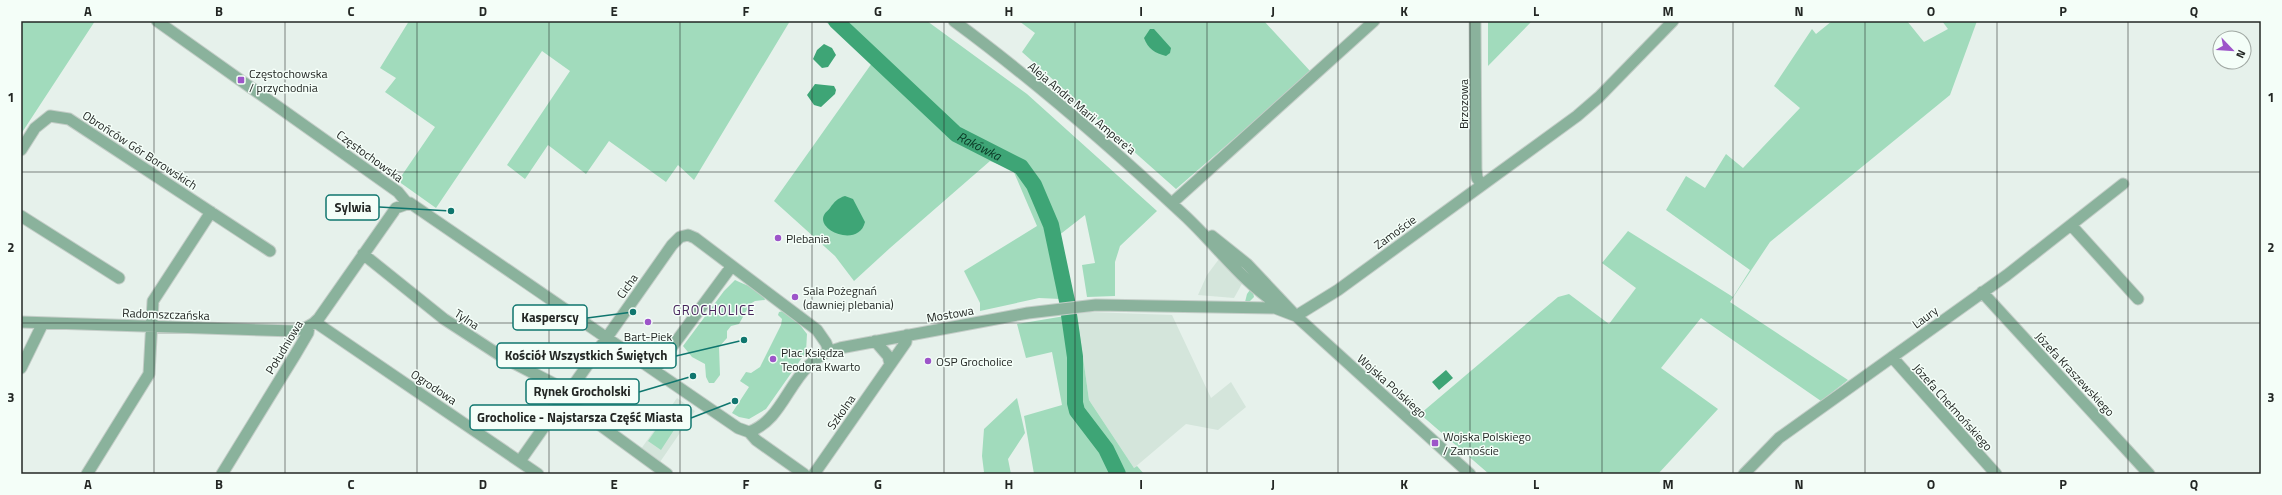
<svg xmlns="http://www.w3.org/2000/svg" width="2282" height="495" font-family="'Titillium Web',sans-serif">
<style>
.built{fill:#d4e5db}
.green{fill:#a1dbbc}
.water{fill:#3ea576}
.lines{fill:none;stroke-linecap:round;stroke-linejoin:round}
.river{stroke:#3ea576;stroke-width:16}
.minor-casing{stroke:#c3cdc7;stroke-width:13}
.minor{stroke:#8ab29c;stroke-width:11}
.grid{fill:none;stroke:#232724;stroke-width:1;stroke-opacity:0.55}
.poi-dot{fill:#9d55c9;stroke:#f4fef8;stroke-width:1.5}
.labels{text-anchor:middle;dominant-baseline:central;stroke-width:3;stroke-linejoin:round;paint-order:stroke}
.poi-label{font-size:12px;fill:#232724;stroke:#f4fef8;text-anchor:start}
.street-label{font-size:12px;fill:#232724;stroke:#f4fef8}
.water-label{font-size:13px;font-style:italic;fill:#083522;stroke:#f4fef8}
.neighbourhood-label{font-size:13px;letter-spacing:1px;fill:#46235b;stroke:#f4fef8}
.leader{fill:none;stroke:#0f766e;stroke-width:1.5}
.callout-dot{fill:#0f766e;stroke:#f4fef8;stroke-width:1.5}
.callout{fill:#f4fef8;stroke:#0f766e;stroke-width:1.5}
.callout-label{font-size:13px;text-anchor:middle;font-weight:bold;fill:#232724}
.neatline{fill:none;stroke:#232724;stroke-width:1.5}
.grid-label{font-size:13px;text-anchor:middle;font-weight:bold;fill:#232724}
</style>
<rect width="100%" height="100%" fill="#e6f1eb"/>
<path class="built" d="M1219 259 1243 282 1234 298 1198 295 1207 275Z
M1089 312 1172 315 1211 398 1231 382 1246 407 1218 430 1186 424 1134 468 1089 400 1077 314Z
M677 398 695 411 660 462 641 449Z"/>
<path class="green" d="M21 21H95L21 134Z
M409 21H790L694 180 678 165 666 182 609 141 586 174 548 145 525 179 507 165 570 71 542 51 436 208 398 181 435 127 385 92 396 78 380 68Z
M825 21H927L1027 94 1157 211 1120 246 1115 262V296L1087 297 1082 265 1095 263 1085 215 1049 243 1061 299 1039 298 980 311V303L964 271 1037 226 1013 170 990 161 890 248 854 281 835 256 774 201 872 63Z
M1019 21H1264L1311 72 1176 189 1022 52 1035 33Z
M1488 21H1532L1488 66Z
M1832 21H1907L1924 42 1948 29 1942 21H1977L1950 95 1770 242 1730 302 1848 380 1821 401 1701 318 1661 368 1718 409 1658 474H1489L1420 414 1558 297 1569 294 1609 324 1636 288 1602 263 1628 231 1733 297 1750 270 1666 210 1686 176 1705 188 1726 154 1743 168 1800 108 1774 86 1812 29 1816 34Z
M735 280C745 285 762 289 765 300L755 301 750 304 739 324 731 326 727 331V338L719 347 720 375 714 383H709L706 377 705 364 692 357 683 346 724 291Z
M1252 287 1254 297 1249 302H1245L1247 294Z
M783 311 800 325 807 334 806 352 766 409 749 419 739 417 732 413 749 387 740 381 746 372 751 373 760 367 781 325 782 319 778 315 779 312Z
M1077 314 1089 400 1134 468 1137 466 1144 474H1034L1024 416 1062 405 1052 352 1026 358 1017 324Z
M1017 398 1025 433 1008 459 1011 474H980L984 472 982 456 984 429Z
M664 418 671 424 674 430 661 450 648 441Z"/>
<path class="water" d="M1150 29H1154L1171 48 1170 53 1166 56C1155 53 1148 49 1144 38Z
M824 44 832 48 836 55 828 67 822 68 813 59 817 50Z
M815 84 834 86 836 90 835 94 821 107 814 105 807 95Z
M845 196 853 199 865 222C859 248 816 231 824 215 825 212 829 210 830 208 834 202 838 198 845 196Z
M1446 370 1453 378 1439 390 1432 382Z"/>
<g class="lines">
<g class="river">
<path id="s1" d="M836 21 956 134 1021 167 1034 185 1051 225 1067 301"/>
<path d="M1069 315 1075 357V403L1077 411 1106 449 1118 474"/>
</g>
<defs>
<path id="minor" d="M157 21 398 192 407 203
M954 21C1034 80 1110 146 1183 214 1216 244 1243 284 1282 307
M1475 21 1476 169 1477 178 1482 185
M21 150 35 128 50 116 69 119 270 251
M1172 203 1374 21
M21 216 119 278
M2071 225 2138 299
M1212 236 1247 264 1296 316 1470 474
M363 254 444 319 504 358 568 391
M1982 292 2149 474
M1296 316 1338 290 1577 116 1599 97 1673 21
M21 322 294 331C305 328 312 326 319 318L396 208 410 203 738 428 749 432C790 417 789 360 840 348L1028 313 1096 305 1275 308 1296 316
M315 322 538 474
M875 341 888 356 890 364
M1892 357 1996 474
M21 368 43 323
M655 370 731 267
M563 398 667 474
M749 432 756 440 804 474
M520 461 672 245 680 237 688 235 695 238 817 330 826 343 829 351
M87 474 149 374 153 301 211 212
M222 474 295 355 308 333 309 327
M814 474 906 342 907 335
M1744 474 1779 438 2007 275 2123 184"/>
</defs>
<use href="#minor" class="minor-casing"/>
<use href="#minor" class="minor"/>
</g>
<path class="grid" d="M154 21V474M285 21V474M417 21V474M549 21V474M680 21V474M812 21V474M944 21V474M1075 21V474M1207 21V474M1338 21V474M1470 21V474M1602 21V474M1733 21V474M1865 21V474M1997 21V474M2128 21V474M21 172H2261M21 323H2261"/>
<g class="poi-dot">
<rect x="237" y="76" width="8" height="8" rx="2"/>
<circle cx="778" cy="238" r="4"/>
<circle cx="795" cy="297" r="4"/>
<circle cx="648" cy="322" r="4"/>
<circle cx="773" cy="359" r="4"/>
<circle cx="928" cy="361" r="4"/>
<rect x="1431" y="439" width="8" height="8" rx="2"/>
</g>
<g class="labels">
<g class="poi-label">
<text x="249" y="73">Częstochowska<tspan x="249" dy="14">/ przychodnia</tspan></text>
<text x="786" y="238">Plebania</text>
<text x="803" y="290">Sala Pożegnań<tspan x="803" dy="14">(dawniej plebania)</tspan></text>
<text x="648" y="336" text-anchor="middle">Bart-Piek</text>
<text x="781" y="352">Plac Księdza<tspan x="781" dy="14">Teodora Kwarto</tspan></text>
<text x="936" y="361">OSP Grocholice</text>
<text x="1443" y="436">Wojska Polskiego<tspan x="1443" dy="14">/ Zamoście</tspan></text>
</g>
<g class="street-label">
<text transform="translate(1463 104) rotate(-90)">Brzozowa</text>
<text transform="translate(1082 108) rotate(40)">Aleja Andre Marii Ampere'a</text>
<text transform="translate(140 150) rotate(33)">Obrońców Gór Borowskich</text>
<text transform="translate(370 156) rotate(36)">Częstochowska</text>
<text transform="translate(1395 232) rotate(-36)">Zamoście</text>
<text transform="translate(627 286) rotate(-55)">Cicha</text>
<text transform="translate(166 314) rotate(2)">Radomszczańska</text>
<text transform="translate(950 314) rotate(-10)">Mostowa</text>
<text transform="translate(1925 317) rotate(-36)">Laury</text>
<text transform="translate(467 319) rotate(33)">Tylna</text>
<text transform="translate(284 347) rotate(-59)">Południowa</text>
<text transform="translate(2075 374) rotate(47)">Józefa Kraszewskiego</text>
<text transform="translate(1392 386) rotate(42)">Wojska Polskiego</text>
<text transform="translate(434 387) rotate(34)">Ogrodowa</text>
<text transform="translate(1953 407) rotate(48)">Józefa Chełmońskiego</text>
<text transform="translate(841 412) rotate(-55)">Szkolna</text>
</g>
<g class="water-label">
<text stroke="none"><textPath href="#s1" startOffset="191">Rakówka</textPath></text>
</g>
<g class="neighbourhood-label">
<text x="714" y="310">GROCHOLICE</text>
</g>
</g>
<path class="leader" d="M451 211L379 207M633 312L587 318M744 340L676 356M693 376L639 392M735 401L691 418"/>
<g class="callout-dot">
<circle cx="451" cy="211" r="4"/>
<circle cx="633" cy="312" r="4"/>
<circle cx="744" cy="340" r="4"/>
<circle cx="693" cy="376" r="4"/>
<circle cx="735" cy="401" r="4"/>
</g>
<g class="callout">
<rect x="326" y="195" width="53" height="25" rx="4"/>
<rect x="513" y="305" width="74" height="25" rx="4"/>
<rect x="497" y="343" width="179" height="25" rx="4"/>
<rect x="526" y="379" width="113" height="25" rx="4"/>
<rect x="470" y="405" width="221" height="25" rx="4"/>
</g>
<g class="callout-label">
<text x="353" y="212">Sylwia</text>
<text x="550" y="322">Kasperscy</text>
<text x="586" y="360">Kościół Wszystkich Świętych</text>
<text x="582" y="396">Rynek Grocholski</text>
<text x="580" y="422">Grocholice - Najstarsza Część Miasta</text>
</g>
<rect width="2282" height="495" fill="none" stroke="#f4fef8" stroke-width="44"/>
<g transform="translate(2232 50) rotate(115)"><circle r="19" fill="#f4fef8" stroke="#a0a8a3"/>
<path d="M0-3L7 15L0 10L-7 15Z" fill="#9d55c9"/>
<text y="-6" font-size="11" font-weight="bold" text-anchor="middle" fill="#232724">N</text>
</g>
<rect x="22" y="22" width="2238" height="451" class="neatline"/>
<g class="grid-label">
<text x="88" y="16">A</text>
<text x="219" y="16">B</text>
<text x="351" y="16">C</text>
<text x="483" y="16">D</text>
<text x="614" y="16">E</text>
<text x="746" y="16">F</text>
<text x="878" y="16">G</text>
<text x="1009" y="16">H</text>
<text x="1141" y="16">I</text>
<text x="1273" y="16">J</text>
<text x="1404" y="16">K</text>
<text x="1536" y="16">L</text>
<text x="1668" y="16">M</text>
<text x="1799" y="16">N</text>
<text x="1931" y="16">O</text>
<text x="2063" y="16">P</text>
<text x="2194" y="16">Q</text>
<text x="11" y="102">1</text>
<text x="2271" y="102">1</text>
<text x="11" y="252">2</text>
<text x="2271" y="252">2</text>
<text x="11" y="402">3</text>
<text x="2271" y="402">3</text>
<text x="88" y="489">A</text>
<text x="219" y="489">B</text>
<text x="351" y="489">C</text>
<text x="483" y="489">D</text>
<text x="614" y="489">E</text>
<text x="746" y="489">F</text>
<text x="878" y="489">G</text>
<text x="1009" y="489">H</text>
<text x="1141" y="489">I</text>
<text x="1273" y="489">J</text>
<text x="1404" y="489">K</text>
<text x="1536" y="489">L</text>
<text x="1668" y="489">M</text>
<text x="1799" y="489">N</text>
<text x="1931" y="489">O</text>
<text x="2063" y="489">P</text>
<text x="2194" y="489">Q</text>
</g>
</svg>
